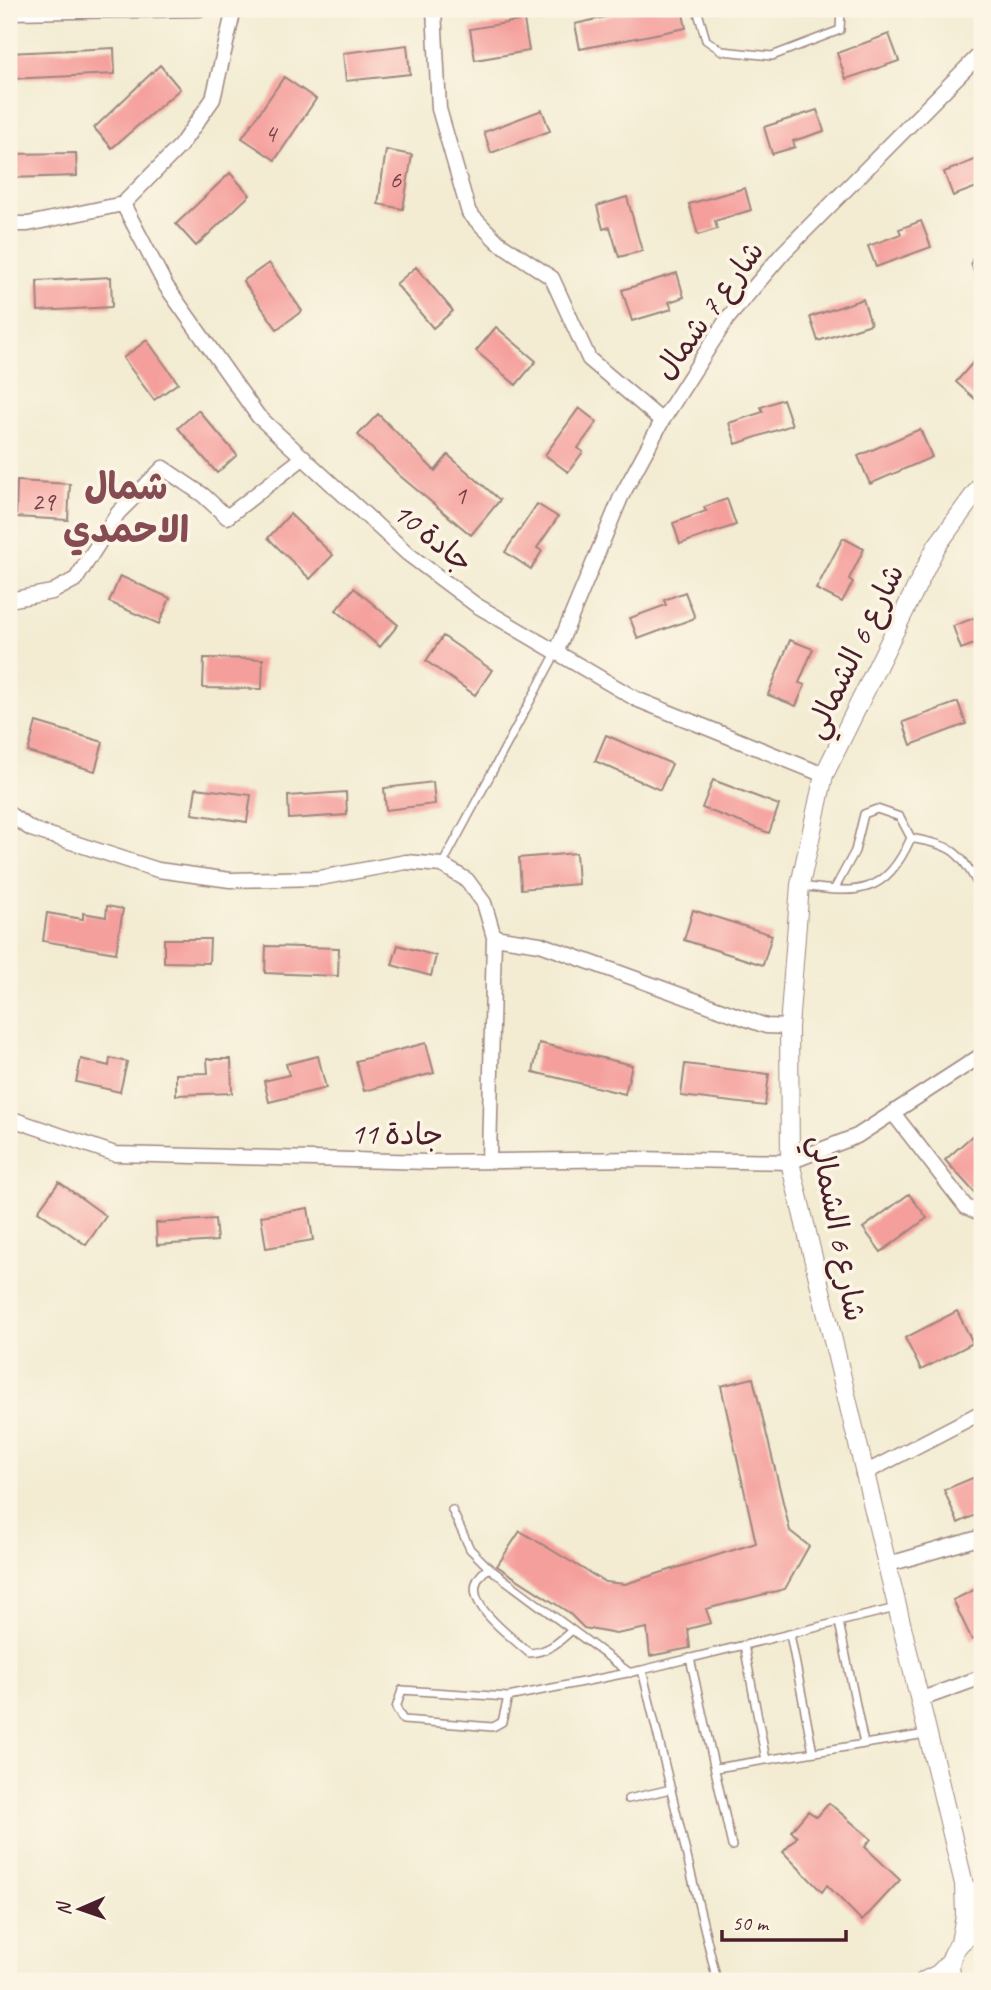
<svg xmlns="http://www.w3.org/2000/svg" width="991" height="1990" font-family="Caveat,'Playpen Sans Arabic',sans-serif">
<style>
.building{fill:#f59f9c}
.lines{fill:none;stroke-linecap:round;stroke-linejoin:round}
.service-casing{stroke:#9e867f;stroke-width:10}
.minor-casing{stroke:#9e867f;stroke-width:17}
.tertiary-casing{stroke:#9e867f;stroke-width:20}
.service{stroke:#fff;stroke-width:7}
.minor{stroke:#fff;stroke-width:14}
.tertiary{stroke:#fff;stroke-width:18}
.labels{text-anchor:middle;dominant-baseline:central;stroke-width:7;stroke-linejoin:round;paint-order:stroke}
.number-label{font-size:26px;fill:#753f47}
.street-label{font-size:30px;fill:#4a1f2b;stroke:#fcf5e5}
.district-label{font-size:37px;font-weight:bold;fill:#864c53;stroke:#fcf5e5}
</style>
<rect width="100%" height="100%" fill="#fcf5e5"/>
<filter id="ink" filterUnits="userSpaceOnUse"><feTurbulence type="fractalNoise" baseFrequency=".0143" numOctaves="2"/><feDisplacementMap in="SourceGraphic" scale="14" xChannelSelector="R" yChannelSelector="G"/><feConvolveMatrix kernelMatrix="1 2 1 2 8 2 1 2 1" color-interpolation-filters="sRGB"/></filter>
<filter id="wash" filterUnits="userSpaceOnUse"><feTurbulence type="fractalNoise" baseFrequency=".00686" numOctaves="4" result="noise"/><feDisplacementMap in="SourceGraphic" scale="28" xChannelSelector="R" yChannelSelector="G"/><feGaussianBlur stdDeviation="1.57" result="paint"/><feColorMatrix in="noise" values="0 0 0 0 0 0 0 0 0 0 0 0 0 0 0 0 0 1.4 0 .05"/><feComposite in="paint" operator="in"/></filter>
<g filter="url(#wash)">
<rect width="100%" height="100%" fill="#f3ecd3"/>
<g id="blocks">
<path class="building" d="M641 9H682L686 28 580 49 575 24Z
M524 20 529 51 475 60 470 29Z
M889 34 899 61 846 79 837 53Z
M407 45 410 74 346 81 343 53Z
M114 48 115 74 9 79V53Z
M160 65 180 89 112 148 94 128Z
M284 77 316 99 275 160 242 138Z
M542 110 550 131 491 153 484 132Z
M817 110 824 131 793 141 795 147 772 154 764 127Z
M386 150 412 155 403 209 378 204Z
M76 153 77 176 9 178V154Z
M982 157V185L953 196 944 172Z
M230 173 250 195 196 246 176 224Z
M745 188 751 210 715 221 717 229 698 235 689 204Z
M627 197 642 251 619 257 610 227 603 229 597 206Z
M921 221 931 247 876 267 868 246 901 234 899 229Z
M269 263 302 311 277 329 243 281Z
M416 267 453 311 433 328 396 284Z
M677 273 684 297 669 302 672 309 632 321 622 290Z
M111 277 112 307 38 311 37 281Z
M863 299 871 324 818 341 810 317Z
M496 327 536 361 516 385 476 351Z
M147 340 178 383 154 400 123 358Z
M982 352V391L975 399 956 382Z
M783 399 792 425 736 444 729 423 763 412 761 407Z
M579 408 597 422 578 448 583 452 568 472 545 455Z
M198 410 237 455 217 473 178 428Z
M378 414 435 471 448 455 500 500 471 535 400 476 358 435Z
M920 429 932 457 870 484 858 456Z
M17 481 70 484 68 520 16 517Z
M727 499 736 525 680 544 673 523 706 511 704 507Z
M537 504 558 517 537 548 542 551 531 569 505 552Z
M290 514 333 555 310 579 268 538Z
M843 538 864 549 849 579 853 582 842 602 816 589Z
M120 576 170 598 159 624 109 602Z
M354 588 398 625 380 647 336 610Z
M685 592 695 618 638 639 630 618 666 605 664 600Z
M982 615V641L961 649 953 626Z
M443 636 492 670 475 695 426 661Z
M790 640 813 649 799 683 805 685 796 706 768 695Z
M204 658 263 659 262 689 203 688Z
M958 702 966 724 911 745 903 722Z
M36 722 103 742 95 771 28 752Z
M606 735 672 764 660 790 595 761Z
M713 780 779 805 769 833 702 808Z
M433 782 435 804 386 810 384 788Z
M196 788 251 795 247 822 192 814Z
M346 792 347 815 289 819 288 796Z
M576 853 578 884 521 889 519 858Z
M107 906 123 909 116 953 43 941 47 913 83 919V913L106 917Z
M693 910 772 935 763 965 684 940Z
M164 939H210L209 963 164 962Z
M398 945 436 956 431 976 392 965Z
M266 946 339 948 338 976 265 973Z
M426 1043 434 1073 364 1091 356 1061Z
M539 1043 632 1065 625 1094 533 1072Z
M318 1056 326 1088 269 1102 264 1081 289 1075 286 1064Z
M110 1058 127 1062 120 1092 76 1082 81 1059 109 1066Z
M207 1059H231L232 1093 176 1095V1074L208 1073Z
M685 1064 769 1074 765 1106 681 1096Z
M982 1127V1186L975 1193 945 1160Z
M59 1182 106 1216 86 1245 38 1211Z
M909 1194 927 1218 881 1252 863 1228Z
M308 1208 313 1240 266 1248 261 1216Z
M215 1219 217 1241 157 1245 156 1223Z
M957 1311 973 1343 921 1370 905 1338Z
M753 1378 790 1531 809 1546 785 1589 706 1609 711 1623 688 1629 690 1648 650 1656 647 1628 616 1634 584 1628 568 1612 497 1566 520 1531 605 1582 625 1584 756 1543 721 1386Z
M982 1474V1512L958 1523 944 1490Z
M982 1586V1635L972 1640 953 1600Z
M829 1803 871 1839 865 1847 900 1880 862 1921 827 1885 822 1892 783 1852 797 1837 791 1831 808 1811 817 1817Z"/>
</g>
</g>
<g filter="url(#ink)">
<use href="#blocks" fill-opacity="0" stroke="#9e867f" stroke-width="2"/>
<g class="lines">
<defs>
<path id="service" d="M697 9 706 40 722 51 772 56 840 30 841 9
M911 838C950 846 958 848 977 883
M442 865 556 653
M801 886C858 894 885 896 911 838L900 817 877 809 864 814 855 851 834 890
M452 1510 470 1549 489 1568 630 1673
M489 1568C449 1595 508 1633 529 1653 548 1652 558 1643 572 1630
M839 1622 864 1744
M790 1634 813 1752
M744 1645 766 1760
M690 1658 732 1846
M642 1670 717 1981
M508 1697 502 1722 493 1727 403 1720 396 1708 402 1690 508 1697 642 1670 896 1608
M716 1768 926 1734
M628 1799 671 1789"/>
<path id="minor" d="M434 9 439 109 469 213 498 242 552 278 589 359 662 421
M9 12 199 9
M123 204 166 286 258 416 408 554 476 605 636 699 824 775
M9 224H28L123 204 180 146 213 99 234 9
M979 263 982 272
M9 600 52 592 76 579 118 513 163 468 203 495 227 517 304 457
M556 653 621 497 662 421 727 319 783 253 982 52
M9 814 31 829 158 870 230 880 320 878 406 862 442 865 467 880 484 903 494 937 489 1160
M494 937 540 944 766 1026 789 1027
M893 1113 966 1207 982 1214
M9 1118 115 1154 429 1162 636 1159 790 1162 857 1136 982 1055
M863 1474 982 1412
M886 1565 982 1537
M919 1700 982 1677"/>
<path id="tertiary" d="M966 1887 982 1912
M960 1942 965 1916 964 1884 790 1162 789 1027 800 885 824 775 936 547 982 484
M924 1981 938 1974 951 1961
M953 1981C944 1957 959 1937 982 1931"/>
</defs>
<use href="#service" class="service-casing"/>
<use href="#minor" class="minor-casing"/>
<use href="#tertiary" class="tertiary-casing"/>
<use href="#service" class="service"/>
<use href="#minor" class="minor"/>
<use href="#tertiary" class="tertiary"/>
</g>
</g>
<g class="labels">
<g class="number-label">
<text x="270" y="133">4</text>
<text x="395" y="179">6</text>
<text x="460" y="495">1</text>
<text x="43" y="501">29</text>
</g>
<g class="street-label">
<text transform="translate(709 310) rotate(-54)">شارع 7 شمال</text>
<text transform="translate(433 537) rotate(39)">جادة 10</text>
<text transform="translate(854 651) rotate(-64)">شارع 6 الشمالي</text>
<text transform="translate(397 1134) rotate(1)">جادة 11</text>
<text transform="translate(838 1228) rotate(79)">شارع 6 الشمالي</text>
</g>
<g class="district-label">
<text x="126" y="486">شمال<tspan x="126" dy="43">الاحمدي</tspan></text>
</g>
</g>
<rect width="991" height="1990" fill="none" stroke="#fcf5e5" stroke-width="35"/>
<g transform="translate(80 1909) rotate(268)" stroke="#fcf5e5" stroke-width="5" paint-order="stroke">
<path d="M0-5L12 26L0 18L-12 26Z" fill="#4a1f2b"/>
<text y="-10" font-size="19" font-weight="bold" text-anchor="middle" fill="#4a1f2b">N</text>
</g>
<path d="M722 1930v10h124v-10" fill="none" stroke="#4a1f2b" stroke-width="3.5"/>
<text x="732" y="1930" font-size="21" fill="#4a1f2b" stroke="#fcf5e5" stroke-width="5" paint-order="stroke">50 m</text>
</svg>
